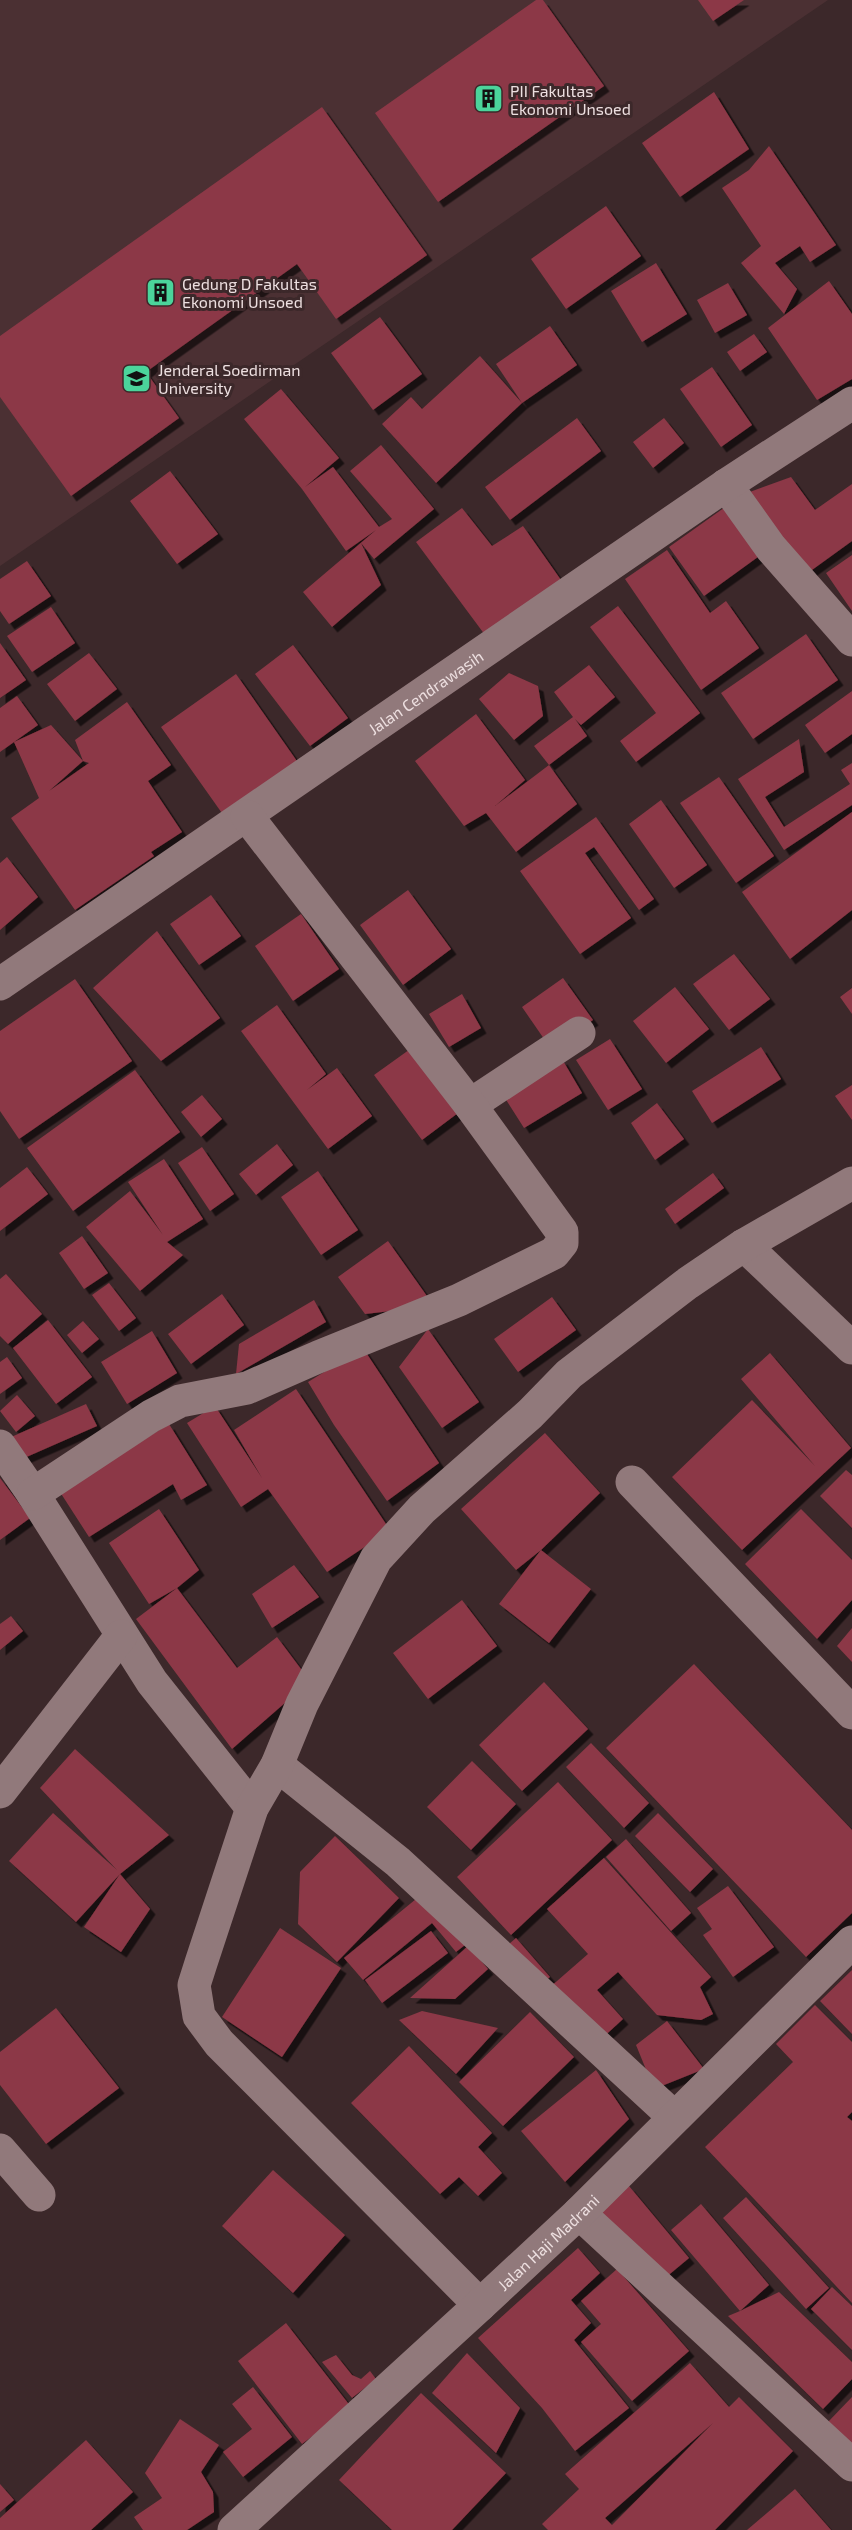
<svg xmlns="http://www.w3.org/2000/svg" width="852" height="2530" font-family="'Exo 2',sans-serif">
<defs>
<filter id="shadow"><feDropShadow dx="5.5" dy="5.5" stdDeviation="0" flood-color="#0009"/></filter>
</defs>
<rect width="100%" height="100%" fill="#3c282a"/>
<path fill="#4b3033" d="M0 0H828L0 566Z"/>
<path fill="#8c3846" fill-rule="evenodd" filter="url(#shadow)" d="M536 0H543L604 86 438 202 375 113Z
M698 0H744L713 21Z
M714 92 749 149 680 197 642 143Z
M322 107 427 255 336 319 297 264 146 372 179 418 71 496 0 397V336Z
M769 146 836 245 810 262 800 246 775 263 797 289 784 314 741 263 761 246 722 188 749 170Z
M606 206 641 256 566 309 531 259Z
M656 263 687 314 642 342 611 291Z
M829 281 852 314V379L817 400 768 328Z
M728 283 747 315 715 333 697 300Z
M380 317 422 374 373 410 331 353Z
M550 326 577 365 522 403 436 483 382 424 411 397 422 409 480 356 522 403 496 364Z
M754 334 767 352 740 371 727 352Z
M712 367 752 425 721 447 680 389Z
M281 389 339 458 305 487 333 467 379 527 392 519 350 471 381 445 434 509 374 559 361 543 381 585 332 627 303 592 376 530 346 551 302 489 244 419Z
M577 418 601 451 510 520 485 487Z
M664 418 684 443 653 468 633 442Z
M170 471 218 534 177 564 130 501Z
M791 477 815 510 852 484V541L805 575 747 493Z
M728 505 762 554 704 596 669 547Z
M462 508 492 546 523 526 561 580 485 635 416 542Z
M667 550 710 613 726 601 759 648 701 690 625 579Z
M852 555V611L826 573Z
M27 561 51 596 9 624 0 611V579Z
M618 606 700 713 636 762 620 741 656 713 590 627Z
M51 607 75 643 32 672 7 636Z
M806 634 838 680 753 739 721 693Z
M0 643 26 680 0 698Z
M293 645 348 718 310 746 255 674Z
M89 653 117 689 75 721 47 684Z
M589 665 615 697 581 725 575 719 587 736 549 765 534 746 573 717 554 692Z
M509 673 538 686 543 716 514 740 479 699Z
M236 674 299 764 224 816 161 727Z
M852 691V734L825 753 805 725Z
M17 696 38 725 14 742 51 725 83 761 75 740 127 702 171 765 148 781 182 832 151 852 154 856 75 910 11 818 39 798 14 742 0 752V708ZM83 761 89 763 49 791Z
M476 714 525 780 495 806 549 765 577 804 516 852 486 813 464 826 415 761Z
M799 739 804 772 765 797 784 827 850 784 841 770 852 763V805L784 850 738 779Z
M719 777 774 856 736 883 680 803Z
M661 800 707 865 674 888 629 824Z
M852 812V910L790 959 742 892Z
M596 817 654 899 639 910 594 847 585 853 631 918 580 954 520 871Z
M7 857 38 897 0 930V863Z
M408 890 451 949 403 985 360 925Z
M211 895 241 936 199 965 170 924Z
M301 914 339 969 293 1001 255 946Z
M157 931 220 1018 161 1061 93 988Z
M734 954 770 999 729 1030 693 984Z
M563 978 593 1020 551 1049 522 1007Z
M75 979 132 1061 19 1139 0 1111V1031Z
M675 987 709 1029 666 1063 633 1021Z
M852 988V1014L840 997Z
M462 994 481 1028 449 1047 429 1014Z
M277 1005 326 1074 307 1090 337 1068 372 1116 328 1149 241 1031Z
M610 1039 642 1089 608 1110 576 1060Z
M420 1042 466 1107 422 1140 374 1075Z
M761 1047 781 1079 712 1123 692 1091Z
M562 1059 582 1093 524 1128 503 1095Z
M135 1070 180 1132 73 1211 27 1148Z
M852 1085V1120L835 1096Z
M202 1095 222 1119 201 1137 181 1112Z
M657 1103 684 1139 655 1160 631 1123Z
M277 1144 293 1165 256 1195 239 1174Z
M202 1147 234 1194 210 1211 178 1163Z
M164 1159 203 1219 167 1242 183 1255 140 1291 86 1227 130 1191 163 1235 128 1182Z
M27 1167 48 1194 0 1231V1188Z
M318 1171 358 1230 321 1255 281 1197Z
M713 1173 724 1188 675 1224 665 1209Z
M82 1236 108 1273 84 1289 59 1253Z
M388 1241 434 1306 365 1314 338 1277Z
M6 1274 42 1314 8 1344 0 1336V1279Z
M109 1283 136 1318 119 1331 92 1295Z
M222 1294 244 1325 191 1364 168 1334Z
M552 1297 576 1330 518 1372 494 1339Z
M314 1300 326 1322 236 1374 239 1344Z
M48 1320 92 1377 56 1404 13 1348Z
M83 1321 99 1339 82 1353 67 1335Z
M428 1329 479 1402 442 1428 399 1367Z
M152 1331 177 1373 127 1404 101 1362Z
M363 1348 439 1463 387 1501 334 1425 308 1382Z
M770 1353 851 1448 742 1550 672 1477 752 1400 815 1466 741 1379Z
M7 1357 22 1378 0 1394V1362Z
M296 1389 390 1530 327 1572 268 1489 241 1507 187 1423 215 1406 262 1478 234 1430Z
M17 1395 35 1416 16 1432 0 1411Z
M86 1404 97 1426 15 1462 9 1438Z
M169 1424 207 1485 181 1500 173 1484 89 1537 60 1492Z
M545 1433 600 1493 541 1550 516 1570 461 1509Z
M846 1470 852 1475V1528L820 1496Z
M0 1478 30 1518 0 1540Z
M159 1509 199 1570 177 1588 237 1668 277 1637 310 1681 232 1749 136 1619 177 1588 149 1604 109 1543Z
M801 1509 852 1560V1600L817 1639 745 1564Z
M541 1550 591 1589 549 1643 499 1604Z
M294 1565 319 1597 272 1628 252 1594Z
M462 1600 497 1646 428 1699 393 1653Z
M11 1616 23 1631 0 1650V1624Z
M852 1628V1662L837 1646Z
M694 1664 852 1830V1913L806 1957 606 1748Z
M544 1682 588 1729 522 1791 479 1745Z
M591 1743 649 1803 624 1828 566 1767Z
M75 1749 169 1835 120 1874 150 1909 121 1952 84 1927 120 1874 76 1922 9 1861 53 1813 117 1870 40 1788Z
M472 1761 516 1804 471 1850 427 1807Z
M558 1782 612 1840 511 1935 457 1877Z
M658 1813 713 1869 690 1892 635 1836Z
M335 1836 399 1898 337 1962 298 1924 300 1872Z
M626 1839 691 1913 671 1931 606 1857Z
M604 1858 711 1977 700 1987 713 2014 701 2020 657 2015 618 1972 597 1990 623 2019 598 2042 549 1988 588 1954 547 1909Z
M728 1886 774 1947 733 1977 703 1935 712 1929 697 1908Z
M427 1890 470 1941 456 1952 432 1923 363 1980 344 1958Z
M280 1928 341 1968 282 2057 222 2017Z
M431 1931 448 1953 382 2003 365 1980Z
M516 1938 550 1977 542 1983 509 1944Z
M468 1946 488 1969 455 1999 410 1998Z
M852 1970V2034L820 2001Z
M815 2005 852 2042V2112L847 2117 852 2121V2303L705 2147 793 2062 776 2044Z
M56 2008 119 2088 46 2144 0 2085V2052Z
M422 2011 498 2028 456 2074 399 2020Z
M530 2012 574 2057 503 2126 459 2082Z
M667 2021 704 2069 654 2089 636 2045Z
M409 2046 492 2133 478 2147 502 2173 478 2196 459 2177 440 2194 351 2103Z
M596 2070 629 2119 565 2182 521 2131Z
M273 2170 345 2235 293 2293 222 2226Z
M629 2186 689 2258 659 2283 599 2210Z
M746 2197 829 2288 806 2309 723 2218Z
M701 2204 769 2285 740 2311 779 2292 852 2362V2379L823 2409 728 2316 740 2311 671 2230Z
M578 2248 600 2273 571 2300 591 2323 574 2340 629 2408 575 2451 542 2408 478 2338Z
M617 2269 689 2351 632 2401 581 2342 601 2324 581 2301Z
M832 2287 852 2306V2350L811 2309Z
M286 2323 351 2407 302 2444 238 2361Z
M467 2353 520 2408 496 2453 432 2393Z
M336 2355 352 2375 361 2379 370 2371 376 2379 352 2398 322 2362Z
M690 2363 729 2407 739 2397 793 2451 715 2530H548L542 2524 579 2489 565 2474ZM713 2423 612 2525 605 2518Z
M253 2387 292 2437 243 2477 223 2452 252 2429 232 2404Z
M421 2393 506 2473 452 2530H392L339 2480Z
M852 2397V2456L799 2404 805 2399 828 2422Z
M180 2419 219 2445 201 2472 213 2492 214 2512 187 2530H143L134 2517 162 2498 145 2473Z
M86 2440 133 2492 91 2530H0V2518Z
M0 2484 14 2500 0 2512Z
M795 2489 831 2530H747Z"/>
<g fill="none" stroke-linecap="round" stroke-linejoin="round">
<g stroke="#91797b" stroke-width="33">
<path d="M726 485 771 548 852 640"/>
<path id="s1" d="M0 984 726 485 852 403"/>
<path d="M470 1105 579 1033"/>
<path d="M744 1245 852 1348"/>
<path d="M0 1446 33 1494 152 1682 252 1808"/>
<path d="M632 1482 852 1713"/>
<path d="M33 1494 151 1416 180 1401 247 1388 318 1357 459 1300 554 1253 562 1243V1232L470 1105 247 816"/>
<path d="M277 1765 398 1862 674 2117"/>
<path d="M0 1792 121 1636"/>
<path d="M0 2150 39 2195"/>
<path d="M579 2213 852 2465"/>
<path d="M480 2305 219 2043 199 2016 194 1985 201 1963 252 1808 277 1765 302 1704 376 1559 422 1509 530 1414 569 1374 688 1283 744 1245 852 1183"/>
<path id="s2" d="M234 2530 480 2305 579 2213 852 1942"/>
</g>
</g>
<defs>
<symbol id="building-square" viewBox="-11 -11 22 22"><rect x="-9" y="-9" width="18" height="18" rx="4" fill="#4bd49b" stroke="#3c282a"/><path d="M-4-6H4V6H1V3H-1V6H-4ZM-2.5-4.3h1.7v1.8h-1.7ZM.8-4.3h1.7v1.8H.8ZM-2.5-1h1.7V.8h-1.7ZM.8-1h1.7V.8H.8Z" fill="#111"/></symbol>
<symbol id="university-square" viewBox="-11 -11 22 22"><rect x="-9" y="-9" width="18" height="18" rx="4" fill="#4bd49b" stroke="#3c282a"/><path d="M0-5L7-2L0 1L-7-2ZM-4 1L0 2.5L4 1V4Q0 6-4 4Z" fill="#111"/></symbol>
</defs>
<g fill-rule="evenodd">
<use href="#building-square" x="472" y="82" width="33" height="33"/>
<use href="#building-square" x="144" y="276" width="33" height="33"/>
<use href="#university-square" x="120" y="362" width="33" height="33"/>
</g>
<g text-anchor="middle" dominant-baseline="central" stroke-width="6" stroke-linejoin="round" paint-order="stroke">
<g font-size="16" fill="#eddfe0" stroke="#3c282a" text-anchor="start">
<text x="510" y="90">PII Fakultas<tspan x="510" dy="18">Ekonomi Unsoed</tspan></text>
<text x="182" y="283">Gedung D Fakultas<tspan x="182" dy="18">Ekonomi Unsoed</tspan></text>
<text x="158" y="369">Jenderal Soedirman<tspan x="158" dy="18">University</tspan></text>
</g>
<g font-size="16" fill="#eddfe0" stroke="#3c282a">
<text stroke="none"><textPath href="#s1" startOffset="516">Jalan Cendrawasih</textPath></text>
<text stroke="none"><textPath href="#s2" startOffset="426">Jalan Haji Madrani</textPath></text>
</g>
</g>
</svg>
